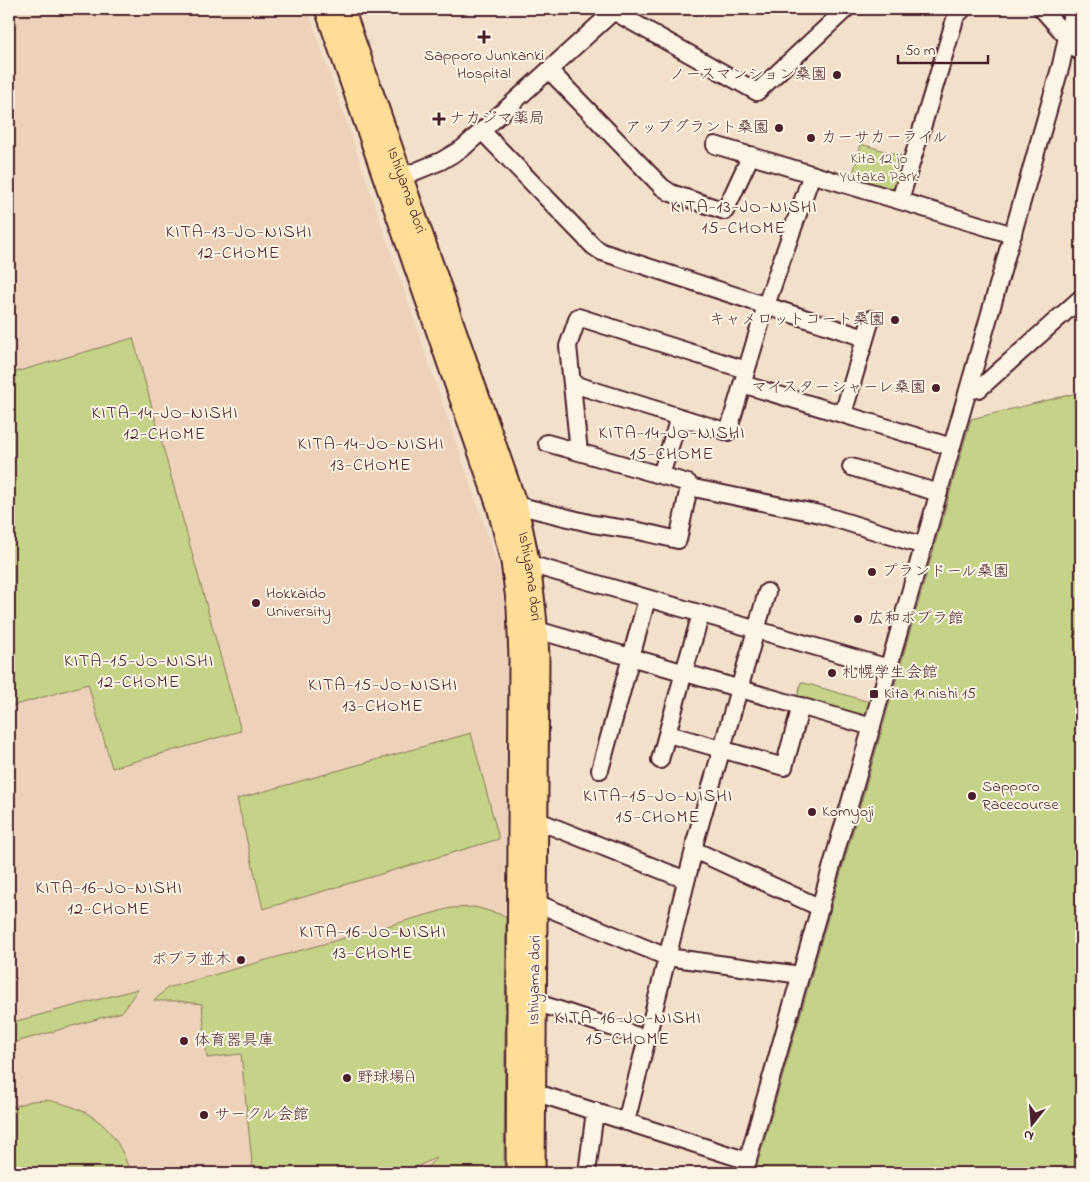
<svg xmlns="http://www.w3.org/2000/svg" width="1090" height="1182" font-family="'Indie Flower','Klee One',sans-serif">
<rect width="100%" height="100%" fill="#f3e0cb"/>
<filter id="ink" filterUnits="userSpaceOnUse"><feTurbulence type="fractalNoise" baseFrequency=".02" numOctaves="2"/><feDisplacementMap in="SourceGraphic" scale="10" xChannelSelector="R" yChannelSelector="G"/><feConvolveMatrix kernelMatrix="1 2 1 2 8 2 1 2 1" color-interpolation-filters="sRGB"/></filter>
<g filter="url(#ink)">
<path fill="#edd2b9" d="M9 9H308L500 571 507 635 503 1173H9Z"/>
<path fill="#c4d387" stroke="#877959" d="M861 144 905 157 895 190 892 192 851 181Z
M133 338 241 731 112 768 88 684 9 707V374Z
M1081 392V1173H755L971 419Z
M801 682 870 702 866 718 797 698Z
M471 733 499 839 263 909 237 799Z
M475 907 506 916 504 1173H422L437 1157 404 1173H253L241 1054 207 1058 202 1004 178 1001H154L167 988 451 908Z
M138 989 122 1012 9 1044V1023Z
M46 1100C92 1108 117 1128 130 1173H9V1108L31 1101Z"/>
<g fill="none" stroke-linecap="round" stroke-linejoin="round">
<defs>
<path id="minor" d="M1042 9 1081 53
M613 11 757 92 846 9
M549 70 662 187 671 193 725 211 751 155
M482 131 593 246 602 252 865 338
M715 145 1013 235
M392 181 441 161 463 148 616 9
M900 200 956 16 963 9
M573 384 728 432 766 305 812 174
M742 384 952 447
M968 391 979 389 1081 298
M843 414 871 319
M547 443 688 483 689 487 820 514 924 546
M579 452 568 346 578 317 746 370
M851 467 939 493
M661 475 679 418
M516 505 593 524 639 531 678 540 689 487
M529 564 889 668
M526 630H537L872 727
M668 734 784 767 801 706
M660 760 684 672 701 614
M600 770 647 599
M536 820 686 880
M694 850 821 908
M525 902 536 903 667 957 801 975
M535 1002 647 1039
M534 1092 748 1161
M626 1122 694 850 695 842 767 592
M587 1173 595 1111
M744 1173 1061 65 1073 9"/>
<g id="major">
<path d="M326 9 498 506 512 562 518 608 520 658 517 1173"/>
<path id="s1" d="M343 9 516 505C529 556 536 606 538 658L534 1173"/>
</g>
</defs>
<use href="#minor" stroke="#4a1f2b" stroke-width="20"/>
<use href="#major" stroke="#4a1f2b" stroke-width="25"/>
<use href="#minor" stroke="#fcf5e5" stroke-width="16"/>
<use href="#major" stroke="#fedd96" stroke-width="21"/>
</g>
</g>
<g fill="#4a1f2b" stroke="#fcf5e5" stroke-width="2">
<path d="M481.5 29.5h5v5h5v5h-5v5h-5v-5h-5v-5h5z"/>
<circle cx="837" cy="75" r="5"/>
<path d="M436.5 111.5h5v5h5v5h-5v5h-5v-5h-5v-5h5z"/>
<circle cx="779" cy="128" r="5"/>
<circle cx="811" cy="138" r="5"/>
<circle cx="895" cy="320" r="5"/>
<circle cx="936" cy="388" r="5"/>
<circle cx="872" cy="572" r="5"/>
<circle cx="256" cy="603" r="5"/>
<circle cx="858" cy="619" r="5"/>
<circle cx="832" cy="673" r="5"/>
<rect x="869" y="689" width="10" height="10" rx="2.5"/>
<circle cx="972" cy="796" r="5"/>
<circle cx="812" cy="812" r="5"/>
<circle cx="241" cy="960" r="5"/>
<circle cx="184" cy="1041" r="5"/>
<circle cx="347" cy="1078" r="5"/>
<circle cx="204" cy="1115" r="5"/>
</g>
<g text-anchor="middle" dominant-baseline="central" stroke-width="4" stroke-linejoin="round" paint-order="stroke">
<g font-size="16" fill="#4a1f2b" stroke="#fcf5e5" text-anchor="start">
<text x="484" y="56" text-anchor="middle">Sapporo Junkanki<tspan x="484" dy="18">Hospital</tspan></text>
<text x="827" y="75" text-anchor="end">ノースマンション桑園</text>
<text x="449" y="119">ナカジマ薬局</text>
<text x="769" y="128" text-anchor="end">アップグラント桑園</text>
<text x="821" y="138">カーサカーライル</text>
<text x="885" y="320" text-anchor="end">キャメロットコート桑園</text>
<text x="926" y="388" text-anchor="end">マイスターシャーレ桑園</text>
<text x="882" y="572">プランドール桑園</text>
<text x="266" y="594">Hokkaido<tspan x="266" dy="18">University</tspan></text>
<text x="868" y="619">広和ポプラ館</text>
<text x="842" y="673">札幌学生会館</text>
<text x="884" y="694">Kita 14 nishi 15</text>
<text x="982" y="787">Sapporo<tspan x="982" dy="18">Racecourse</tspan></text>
<text x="822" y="812">Komyoji</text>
<text x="231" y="960" text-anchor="end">ポプラ並木</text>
<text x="194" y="1041">体育器具庫</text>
<text x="357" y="1078">野球場A</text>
<text x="214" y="1115">サークル会館</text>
</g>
<g font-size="16" fill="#684c42" stroke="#fcf5e5">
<text x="879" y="159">Kita 12 jo<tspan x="879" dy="18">Yutaka Park</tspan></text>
</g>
<g font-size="16" fill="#4a1f2b" stroke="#fcf5e5">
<text stroke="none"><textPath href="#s1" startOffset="192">Ishiyama dori</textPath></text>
<text stroke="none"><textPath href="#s1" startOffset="598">Ishiyama dori</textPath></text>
<text transform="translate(535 980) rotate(-89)">Ishiyama dori</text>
</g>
<g font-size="18" letter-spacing="1" fill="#4a1f2b" stroke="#fcf5e5">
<text x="744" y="208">KITA-13-JO-NISHI<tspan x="744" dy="21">15-CHOME</tspan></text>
<text x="239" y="233">KITA-13-JO-NISHI<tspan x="239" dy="21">12-CHOME</tspan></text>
<text x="165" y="414">KITA-14-JO-NISHI<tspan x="165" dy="21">12-CHOME</tspan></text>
<text x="672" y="434">KITA-14-JO-NISHI<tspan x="672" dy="21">15-CHOME</tspan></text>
<text x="371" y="445">KITA-14-JO-NISHI<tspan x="371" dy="21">13-CHOME</tspan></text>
<text x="139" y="662">KITA-15-JO-NISHI<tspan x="139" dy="21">12-CHOME</tspan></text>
<text x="383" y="686">KITA-15-JO-NISHI<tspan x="383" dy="21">13-CHOME</tspan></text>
<text x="658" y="797">KITA-15-JO-NISHI<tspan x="658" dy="21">15-CHOME</tspan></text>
<text x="109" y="889">KITA-16-JO-NISHI<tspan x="109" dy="21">12-CHOME</tspan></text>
<text x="373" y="933">KITA-16-JO-NISHI<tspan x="373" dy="21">13-CHOME</tspan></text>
<text x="628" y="1019">KITA-16-JO-NISHI<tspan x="628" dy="21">15-CHOME</tspan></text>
</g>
</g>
<rect width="1090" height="1182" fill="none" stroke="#fcf5e5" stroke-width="30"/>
<rect x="15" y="15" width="1060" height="1152" fill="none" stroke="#4a1f2b" stroke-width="2" filter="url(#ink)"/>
<g transform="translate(1032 1124) rotate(197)" stroke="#fcf5e5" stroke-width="4" paint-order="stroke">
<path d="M0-4L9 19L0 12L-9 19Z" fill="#4a1f2b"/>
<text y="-8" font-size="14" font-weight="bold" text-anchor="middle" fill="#4a1f2b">N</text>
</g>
<path d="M898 55v8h90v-8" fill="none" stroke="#4a1f2b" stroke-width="2.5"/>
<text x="905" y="55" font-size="15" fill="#4a1f2b" stroke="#fcf5e5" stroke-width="4" paint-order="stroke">50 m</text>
</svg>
